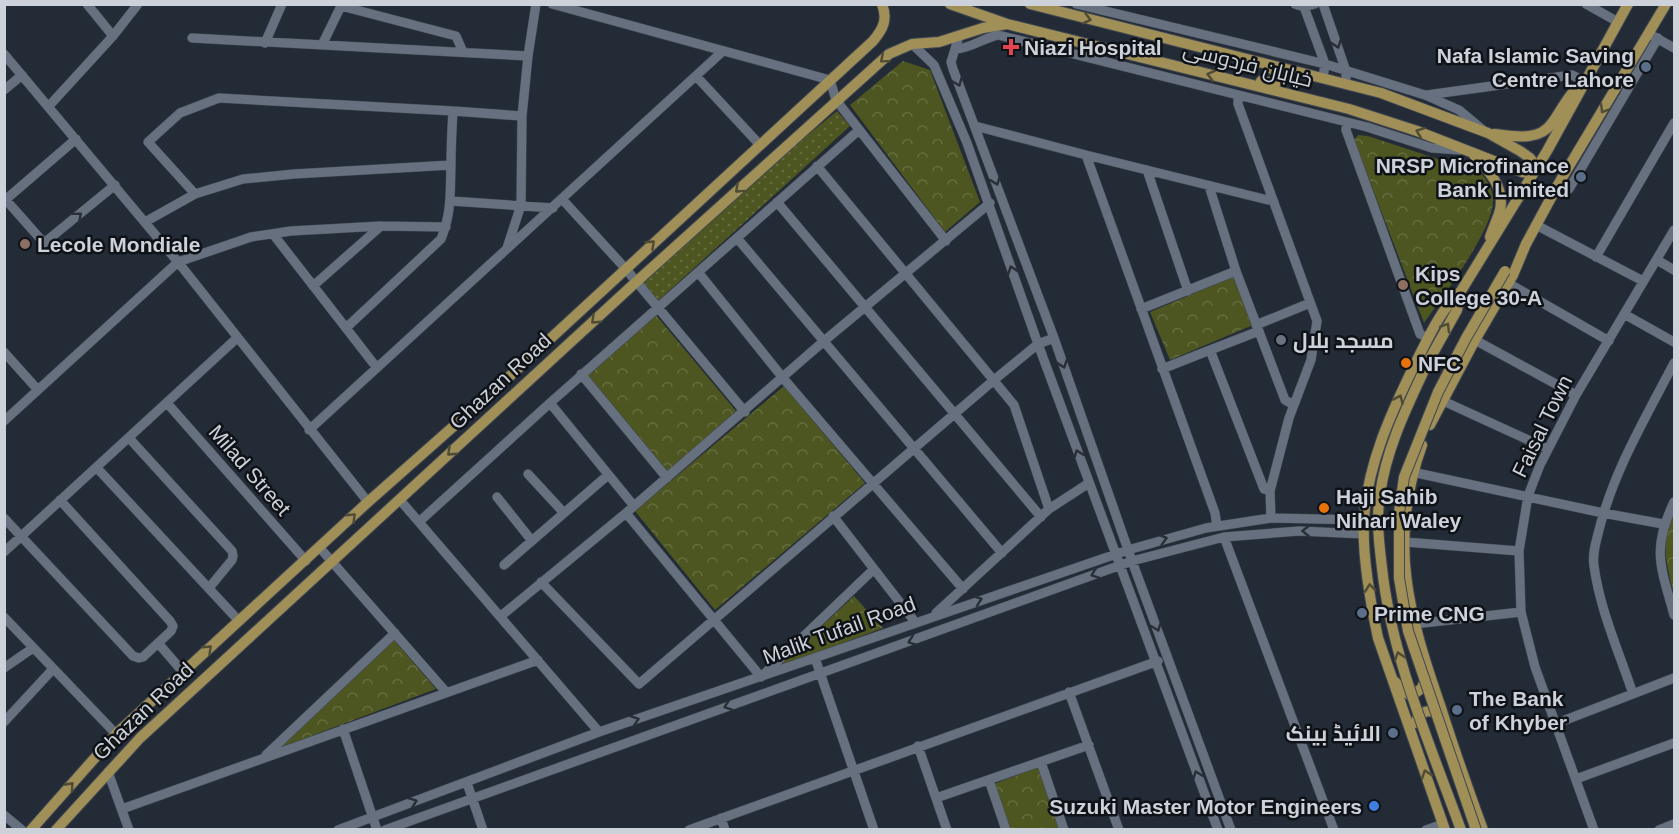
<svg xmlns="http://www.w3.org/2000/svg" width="1679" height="834" font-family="Helvetica,Cairo,sans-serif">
<defs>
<pattern id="grass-dots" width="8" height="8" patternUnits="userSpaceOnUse" patternTransform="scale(1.5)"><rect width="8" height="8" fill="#4d5620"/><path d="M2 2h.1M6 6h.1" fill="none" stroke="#656d40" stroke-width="1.8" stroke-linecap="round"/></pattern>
<pattern id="park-crowns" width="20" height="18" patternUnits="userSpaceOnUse" patternTransform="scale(1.5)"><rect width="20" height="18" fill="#4d5620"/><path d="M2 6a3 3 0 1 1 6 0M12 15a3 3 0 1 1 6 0" fill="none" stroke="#656d40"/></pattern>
</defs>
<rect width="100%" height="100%" fill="#232b37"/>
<path fill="url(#grass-dots)" d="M837 111 850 126 658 301 641 284 716 210Z"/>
<path fill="url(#park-crowns)" d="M903 61 930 70 980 202 945 232 850 105Z
M1358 135 1368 136 1480 173C1488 180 1494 192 1493 202 1492 232 1442 297 1424 323L1354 140Z
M1233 277 1253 325 1170 360 1150 312Z
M655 314 736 411 668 472 587 374Z
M784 386 865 483 715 610 635 511Z
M1674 513V595C1667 566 1659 541 1674 513Z
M854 596 883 628 776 668Z
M394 640 436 689 279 748Z
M1038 767 1060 829H1010L994 784Z"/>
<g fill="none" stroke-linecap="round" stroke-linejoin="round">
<defs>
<path id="minor" d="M87 4 113 36
M552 4 830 80 836 100 946 241
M1076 4 1325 64 1425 95 1459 110 1483 130
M1295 4 1304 7 1315 4
M1303 4 1325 64 1323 78
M1323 4 1346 71V84
M1586 4 1618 22
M959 36 951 62 953 69 1054 338 1132 561 1231 830
M1653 36 1674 48
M192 38 528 56
M265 43 282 4
M912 44 934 65 967 143 1038 344 1218 830
M322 45 341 6 456 36 463 52
M955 49C970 49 983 38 998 35L1367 127 1432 148 1460 150
M4 54 178 262 368 502
M696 76 760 145
M4 90 22 75
M1427 95 1572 75 1584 81
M1238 96V104L1317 321 1311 360 1289 418 1270 491 1271 518
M49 106 113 36 138 4
M1347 123 1346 130 1420 334 1428 338
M975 126 1086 155 1215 513 1217 526
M1086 155 1268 200 1272 198
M817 166 1014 405 1049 509
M1147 170 1188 291
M1559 183 1569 189 1658 38
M1209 186 1236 271 1285 400 1294 405
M195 194 148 142 180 113 219 98 453 111 522 116
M562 199 625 268 745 412
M6 200 44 243 115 185
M4 201 76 139
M451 201 553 208
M777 202 1041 517
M145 222 195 194 243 179 294 174 451 165
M1536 225 1643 281
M273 234 377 368
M737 238 1002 553
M507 248 521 205 522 116 528 56 536 4
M1596 257 1674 123
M1657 260 1674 270
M698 272 783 378 963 589
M1508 283 1609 341
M313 286 381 226
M1141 309 1236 271
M1624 314 1674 342
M1256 325 1310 303
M347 327 441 239C452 212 450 192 451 164 451 146 452 128 453 111
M1259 331 1210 350 1264 489 1270 491
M1475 340 1576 395
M4 352 38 390
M1162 369 1210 350
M581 374 667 478
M1441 400 1548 449
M167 403 306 561
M550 403 634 506
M4 421 178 262 251 237 291 231 381 226 446 227
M309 430 723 51
M129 438 232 551 233 556 232 560 209 588
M97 468 239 621
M1412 472 1603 513 1663 524
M528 474 564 513
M497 497 532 541
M400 500 599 732
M1674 502C1651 550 1661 567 1674 615
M626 513 761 677 874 569
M833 516 915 622
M4 518 133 656 139 658 143 657 171 631 173 626 170 621 60 500
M420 521 550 403 859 130
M1224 537 1334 830
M1405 542 1519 551
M320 548 446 692
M4 552 237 338
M504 565 608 475
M541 582 639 684 994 380 1038 344 1054 338
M936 613 1049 509 1089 483
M501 616 626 513 824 341 990 203
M4 617 116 734
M1414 624 1521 612
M158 643 183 672
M815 658 874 830
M4 668 33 648
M1069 692 1119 830
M1633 694C1619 652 1600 610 1594 566 1592 554 1596 542 1599 530 1614 470 1646 417 1674 363
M4 722 53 669
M1555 724 1674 678
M343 729 377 830
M918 746 947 830
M266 755 395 633
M1041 762 1064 830
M108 772 129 830
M1576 779 1674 743
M989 780 1006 830
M467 783 483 830
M936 798 1089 745
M122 809 538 660
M4 815 22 830
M721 818 725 830
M338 830 599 732 1128 550 1206 528 1271 518 1364 520
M385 830 1132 561 1224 537 1299 531 1364 534
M689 830 1158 661
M1426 830 1443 824
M1594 830 1535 667 1521 612 1519 551 1528 496 1540 465 1576 395 1674 230
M1659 830 1674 824"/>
<path id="major" d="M950 4 1007 24 1349 109 1417 131 1522 172 1533 174
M1030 4 1381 93 1488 133 1520 151 1530 158 1537 168
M1261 81 1274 83 1279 81V74L1269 67
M1494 134C1513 136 1539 142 1552 123 1560 112 1565 101 1574 91
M1474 155C1488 170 1505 187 1500 210 1498 218 1493 228 1490 237
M1428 362 1457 310 1461 291
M1430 425 1475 340 1513 275 1526 244 1559 183 1666 4
M1422 445C1387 542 1409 615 1441 708 1454 749 1468 789 1483 830
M1394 681 1408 694H1414L1422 688 1426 677
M1415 723C1421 708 1430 710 1443 715
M31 830 116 734 368 502 498 387 873 41C883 29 888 20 882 4
M56 830 140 738 635 283 889 54 912 44 939 42 983 28 1007 24
M1445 830 1378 638C1371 605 1362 554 1364 520 1367 465 1391 413 1415 364 1428 339 1439 311 1461 291L1547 151 1628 4"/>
</defs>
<use href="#minor" stroke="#424853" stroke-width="10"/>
<use href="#major" stroke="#424853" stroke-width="12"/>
<use href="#minor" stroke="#66707e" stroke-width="9"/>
<use href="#major" stroke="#a08f57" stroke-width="10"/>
<defs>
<path id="major-bridge" d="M1428 362C1408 405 1386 448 1380 495 1376 519 1379 543 1382 568 1392 659 1430 744 1461 830
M1476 830 1408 631 1399 578V513L1404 477 1438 392 1466 338 1505 271"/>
</defs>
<use href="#major-bridge" stroke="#424853" stroke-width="12" stroke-linecap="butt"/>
<use href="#major-bridge" stroke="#a08f57" stroke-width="10"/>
</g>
<defs><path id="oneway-chevron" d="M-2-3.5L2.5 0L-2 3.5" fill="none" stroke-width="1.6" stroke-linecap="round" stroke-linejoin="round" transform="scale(1.5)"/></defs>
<g stroke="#504b34">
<use href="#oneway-chevron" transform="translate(1087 19) rotate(14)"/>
<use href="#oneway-chevron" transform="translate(884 59) rotate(140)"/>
<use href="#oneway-chevron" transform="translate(1211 75) rotate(-166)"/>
<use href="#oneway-chevron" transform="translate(1604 109) rotate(121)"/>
<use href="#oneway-chevron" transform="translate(1420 132) rotate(-160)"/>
<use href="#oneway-chevron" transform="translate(739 189) rotate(138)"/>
<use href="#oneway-chevron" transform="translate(651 244) rotate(-43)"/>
<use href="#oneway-chevron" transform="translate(595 320) rotate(137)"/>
<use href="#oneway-chevron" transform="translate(1446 327) rotate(-59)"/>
<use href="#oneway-chevron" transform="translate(1399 399) rotate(-66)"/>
<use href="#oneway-chevron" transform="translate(451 452) rotate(137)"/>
<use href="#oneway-chevron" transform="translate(352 517) rotate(-44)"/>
<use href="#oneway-chevron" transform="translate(1370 588) rotate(-96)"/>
<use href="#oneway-chevron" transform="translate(208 649) rotate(-43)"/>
<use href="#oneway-chevron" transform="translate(1399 656) rotate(-108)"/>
<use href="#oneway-chevron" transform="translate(1426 774) rotate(-109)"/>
<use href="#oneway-chevron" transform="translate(70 786) rotate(-48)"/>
</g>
<g stroke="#292f37">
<use href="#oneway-chevron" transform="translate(1337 44) rotate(71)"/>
<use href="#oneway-chevron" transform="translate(958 82) rotate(68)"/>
<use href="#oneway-chevron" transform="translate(996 181) rotate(70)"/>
<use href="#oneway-chevron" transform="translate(78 216) rotate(-40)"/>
<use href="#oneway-chevron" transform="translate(1012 270) rotate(-109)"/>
<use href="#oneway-chevron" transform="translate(1063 364) rotate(71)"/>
<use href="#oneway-chevron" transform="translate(1078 454) rotate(-110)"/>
<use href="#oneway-chevron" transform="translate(1306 531) rotate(-179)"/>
<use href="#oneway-chevron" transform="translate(1163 539) rotate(-16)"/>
<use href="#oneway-chevron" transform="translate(1095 574) rotate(160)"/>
<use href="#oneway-chevron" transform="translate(978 600) rotate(-19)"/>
<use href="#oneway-chevron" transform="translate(1157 627) rotate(69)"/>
<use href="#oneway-chevron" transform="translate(912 641) rotate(160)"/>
<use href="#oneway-chevron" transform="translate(728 706) rotate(161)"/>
<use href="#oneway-chevron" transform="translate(635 720) rotate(-19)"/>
<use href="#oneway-chevron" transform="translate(1197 775) rotate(-111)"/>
<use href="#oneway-chevron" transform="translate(413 802) rotate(-20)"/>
</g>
<path fill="#e0444e" stroke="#0f1318" stroke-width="2" d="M1008 38h6v6h6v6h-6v6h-6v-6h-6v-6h6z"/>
<g fill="#5c6f8a" stroke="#0f1318" stroke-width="2">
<circle cx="1646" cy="67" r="6"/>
<circle cx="1581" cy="177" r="6"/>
<circle cx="1362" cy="613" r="6"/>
<circle cx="1457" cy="710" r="6"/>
<circle cx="1393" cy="733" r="6"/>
</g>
<g fill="#8d6e63" stroke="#0f1318" stroke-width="2">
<circle cx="25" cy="244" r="6"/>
<circle cx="1403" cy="285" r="6"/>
</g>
<circle fill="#6b7280" stroke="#0f1318" stroke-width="2" cx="1281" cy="340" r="6"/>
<g fill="#e8710a" stroke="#0f1318" stroke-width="2">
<circle cx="1406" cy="363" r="6"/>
<circle cx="1324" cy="508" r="6"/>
</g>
<circle fill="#3f7fe0" stroke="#0f1318" stroke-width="2" cx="1374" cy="806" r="6"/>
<g text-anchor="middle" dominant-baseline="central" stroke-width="5" stroke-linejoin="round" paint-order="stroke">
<g font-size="21" font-weight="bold" fill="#cdd2da" stroke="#0f1318" text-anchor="start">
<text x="1024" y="47">Niazi Hospital</text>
<text x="1634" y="55" text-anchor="end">Nafa Islamic Saving<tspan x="1634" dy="24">Centre Lahore</tspan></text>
<text x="1569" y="165" text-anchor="end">NRSP Microfinance<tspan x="1569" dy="24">Bank Limited</tspan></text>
<text x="37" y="244">Lecole Mondiale</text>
<text x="1415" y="273">Kips<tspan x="1415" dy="24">College 30-A</tspan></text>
<text x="1293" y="340">مسجد بلال</text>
<text x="1418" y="363">NFC</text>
<text x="1336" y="496">Haji Sahib<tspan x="1336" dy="24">Nihari Waley</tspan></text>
<text x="1374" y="613">Prime CNG</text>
<text x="1469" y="698">The Bank<tspan x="1469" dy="24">of Khyber</tspan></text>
<text x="1381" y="733" text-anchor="end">الائیڈ بینک</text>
<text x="1362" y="806" text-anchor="end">Suzuki Master Motor Engineers</text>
</g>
<g font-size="21" fill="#cdd2da" stroke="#0f1318">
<text transform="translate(1248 64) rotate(14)">خیابان فردوسی</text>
<text transform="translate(500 381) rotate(-43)">Ghazan Road</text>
<text transform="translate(1542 426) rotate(-64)">Faisal Town</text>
<text transform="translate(250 470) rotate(49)">Milad Street</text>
<text transform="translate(839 630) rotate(-20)">Malik Tufail Road</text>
<text transform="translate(143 711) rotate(-44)">Ghazan Road</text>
</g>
</g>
<rect width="1679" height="834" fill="none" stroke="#cdd2da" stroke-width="12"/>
</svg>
